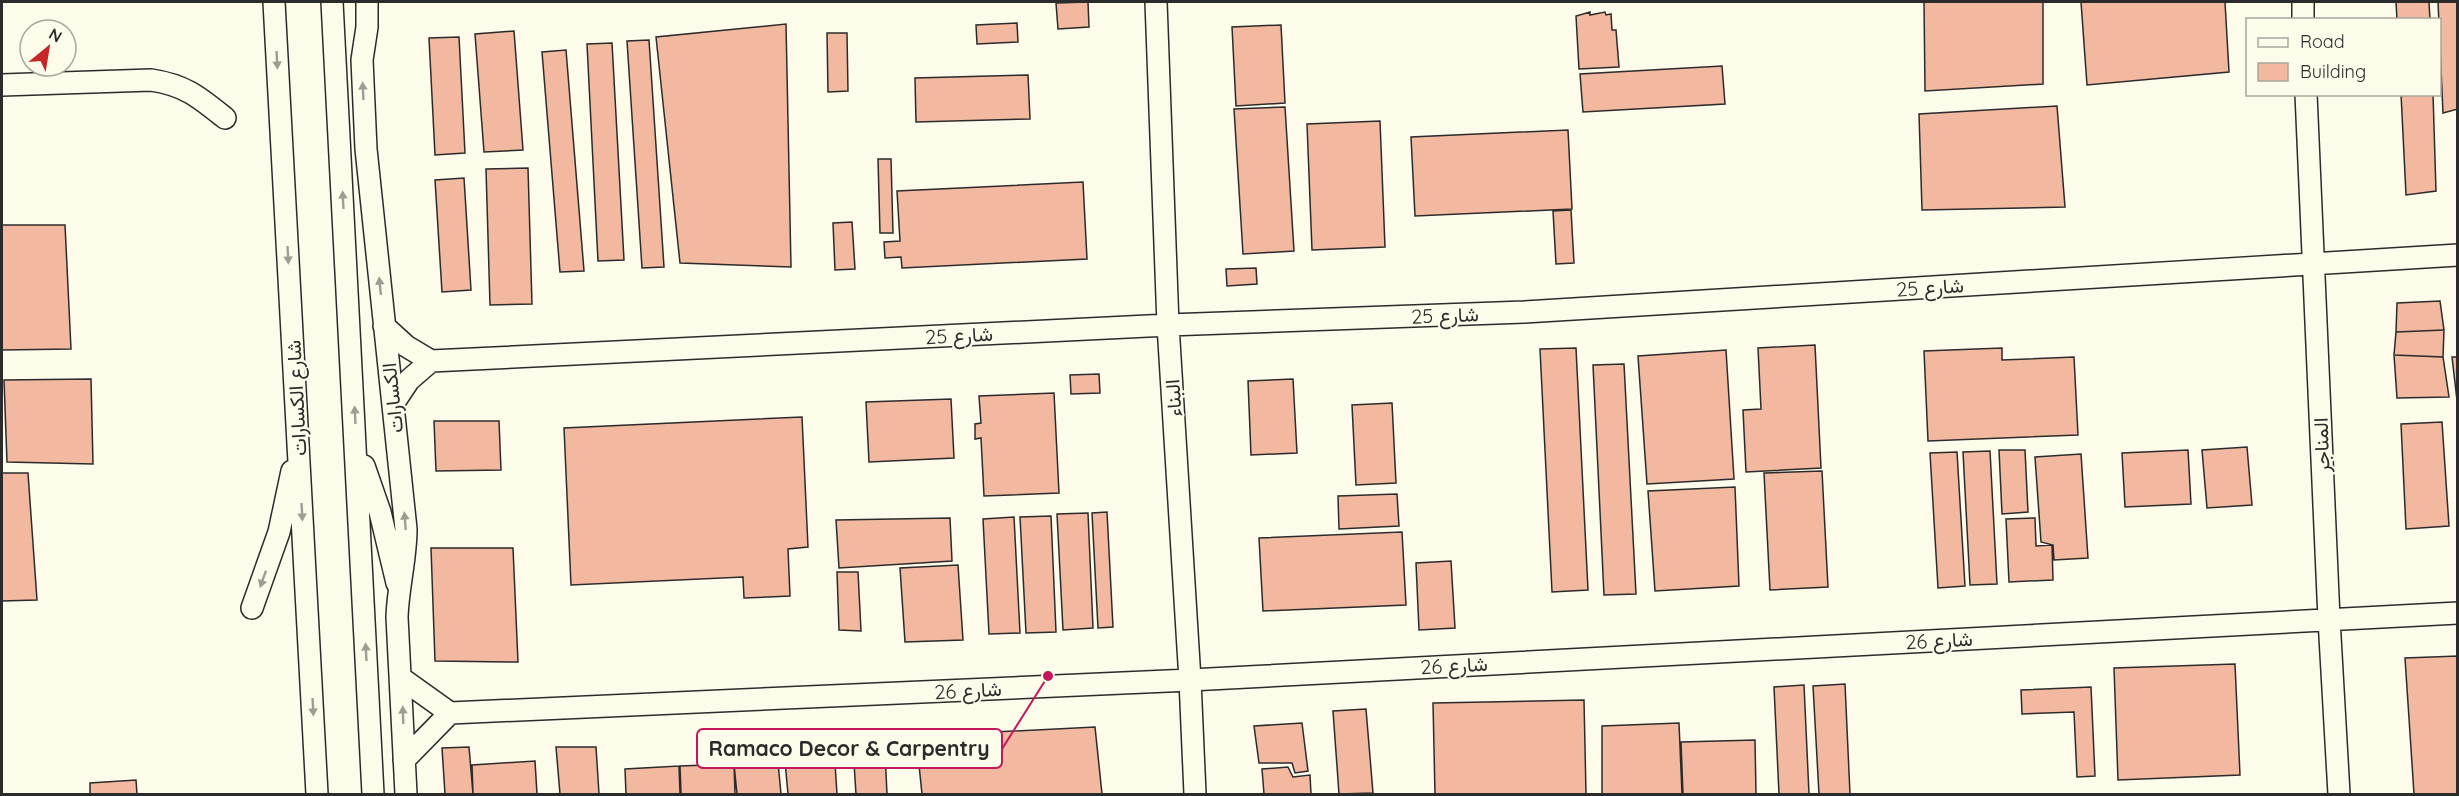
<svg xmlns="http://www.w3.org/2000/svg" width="2459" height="796" font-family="Quicksand,Vazirmatn,sans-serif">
<rect width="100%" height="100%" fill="#fdfbea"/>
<path fill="#f2b8a0" stroke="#2b2b2b" stroke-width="1.5" d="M1088 2 1089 27 1058 29 1056 3Z
M1924 2H2043V84L1925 91Z
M2081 2H2225L2229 72 2087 85Z
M2396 2H2429L2430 20H2397Z
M2438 2H2458V109L2443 113Z
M1590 12V15L1605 12 1606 15 1611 14 1612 30H1616L1619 67 1579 69 1576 16Z
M1017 23 1018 42 977 44 976 25Z
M786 24 791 267 680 263 656 37Z
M1281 25 1285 103 1236 106 1232 27Z
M514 31 523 150 484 152 475 34Z
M827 33H847L848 91 828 92Z
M459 37 465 153 435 155 429 38Z
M649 40 664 267 642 268 627 41Z
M612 43 624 260 598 261 587 44Z
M566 50 584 271 560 272 542 52Z
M1722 66 1725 104 1583 112 1580 74Z
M1028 75 1030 119 916 122 915 78Z
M2401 94H2433L2436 191 2406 195Z
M2057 106 2065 207 1922 210 1919 114Z
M1285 107 1294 251 1243 254 1234 109Z
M1380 121 1385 247 1312 250 1307 124Z
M1568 130 1572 209 1415 216 1411 137Z
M878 159H891L893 233H880Z
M528 168 532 304 490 305 486 169Z
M464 178 471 290 442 292 435 180Z
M1083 182 1087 259 902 268 901 257 885 258 884 242 900 241 897 191Z
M1571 210 1574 263 1556 264 1553 211Z
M852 222 855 269 835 270 833 223Z
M2 225H65L71 349 2 350Z
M1256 268 1257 284 1227 286 1226 269Z
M2440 301 2444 330 2396 332 2397 303Z
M2444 330 2443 357 2394 355 2396 332Z
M1815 345 1821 468 1746 472 1743 410 1761 409 1758 348Z
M1576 348 1588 590 1552 592 1540 349Z
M2002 348V360L2074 357 2078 435 1928 441 1924 351Z
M1726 350 1734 479 1647 484 1638 356Z
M2394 355 2443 357 2449 397 2397 398Z
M2452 357H2458V409Z
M1624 364 1636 594 1604 595 1593 365Z
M1099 374 1100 393 1071 394 1070 375Z
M91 379 93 464 7 462 4 380Z
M1293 379 1297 453 1251 455 1248 381Z
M1054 393 1059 493 984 496 981 438 975 439V424L981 423 979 396Z
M951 399 954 458 869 462 866 402Z
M1392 403 1396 483 1356 485 1352 405Z
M802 417 808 547 788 549 790 596 744 598 743 577 571 585 564 428Z
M434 421H499L501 470 436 471Z
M2442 422 2449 526 2406 529 2401 424Z
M2247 447 2252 505 2207 508 2202 450Z
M1999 450H2025L2028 512 2002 514Z
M2188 450 2191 504 2125 507 2122 453Z
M1990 451 1997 584 1970 585 1963 452Z
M1957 452 1965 586 1938 588 1930 453Z
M2081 454 2088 558 2054 560 2053 545 2041 542 2035 457Z
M1822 471 1828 587 1770 590 1764 473Z
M2 473H28L37 600 2 601Z
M1735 487 1739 586 1655 591 1648 491Z
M1397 494 1399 526 1339 529 1338 496Z
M1107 512 1113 627 1098 628 1092 513Z
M1088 513 1093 628 1063 630 1057 514Z
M1051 516 1056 632 1026 633 1020 517Z
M1014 517 1020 633 989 634 983 519Z
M950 518 952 561 839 568 836 520Z
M2035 518 2036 546 2052 545 2053 580 2009 582 2006 519Z
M1402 532 1406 605 1263 611 1259 538Z
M431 548H513L518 662 435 661Z
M1451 561 1455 628 1419 630 1416 563Z
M958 565 963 640 905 642 900 568Z
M837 572H858L861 631 839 630Z
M2458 656V794H2414L2405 658Z
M2235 664 2240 775 2118 780 2114 668Z
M1845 684 1850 794H1819L1813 686Z
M1804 685 1809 794H1779L1774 687Z
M2091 687 2095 776 2077 777 2074 712 2022 714 2021 690Z
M1584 700 1586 794H1435L1433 703Z
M1366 709 1373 793 1339 794 1333 711Z
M1302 723 1308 771 1295 773 1292 763H1259L1254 726Z
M1679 723 1682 794H1602V726Z
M1095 727 1102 794H922L916 736Z
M884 731 887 794H856L852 732Z
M1755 740 1756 794H1683L1681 742Z
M469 747 473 794H445L442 748Z
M556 747H596L599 794H560Z
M834 748 837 794H788L784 751Z
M777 752 781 794H737L733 754Z
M535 761 537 794H473L472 765Z
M734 764 735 794H681L680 766Z
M679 766 680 794H626L625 769Z
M1288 767 1293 777 1310 775 1311 794H1264L1262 769Z
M136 780 137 794H90V783Z"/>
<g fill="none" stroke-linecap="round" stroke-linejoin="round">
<defs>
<path id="minor" d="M274 2 317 794
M332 2 373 794
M367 2V27L362 60 366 149 406 529C406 559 398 587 397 617L406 794
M1156 2 1168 325 1190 680 1195 794
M2303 2V20
M2 85 151 80C185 85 199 97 225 118
M2306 94 2329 619 2339 794
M384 326 406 346 431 361 1168 325 1524 312 2458 255
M393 404 409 380 431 361
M364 466 380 512 397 583
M252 608 279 532 292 471
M401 678 450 713 1190 680 2458 613
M404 760 450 713"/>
</defs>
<use href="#minor" stroke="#2b2b2b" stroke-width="24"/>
<use href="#minor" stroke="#fdfbea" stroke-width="21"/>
</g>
<defs><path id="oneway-solid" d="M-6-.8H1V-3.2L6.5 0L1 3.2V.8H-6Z" transform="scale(1.5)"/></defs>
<g fill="#9e9d94">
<use href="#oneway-solid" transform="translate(277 60) rotate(87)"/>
<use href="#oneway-solid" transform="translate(363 91) rotate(-93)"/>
<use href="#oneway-solid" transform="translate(343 200) rotate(-93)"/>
<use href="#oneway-solid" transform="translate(288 255) rotate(87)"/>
<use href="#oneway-solid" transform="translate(380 286) rotate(-96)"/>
<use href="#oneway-solid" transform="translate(355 415) rotate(-93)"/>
<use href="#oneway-solid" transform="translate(302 512) rotate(87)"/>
<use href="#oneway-solid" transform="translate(405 521) rotate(-95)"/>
<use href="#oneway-solid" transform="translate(263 579) rotate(110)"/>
<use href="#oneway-solid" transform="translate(366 652) rotate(-93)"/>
<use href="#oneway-solid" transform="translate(313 707) rotate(87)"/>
<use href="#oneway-solid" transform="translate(403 715) rotate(-92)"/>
</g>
<g text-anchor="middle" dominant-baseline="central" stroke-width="4.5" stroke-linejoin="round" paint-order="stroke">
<g font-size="20" fill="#2b2b2b" stroke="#fdfbea">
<text transform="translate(1930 287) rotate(-4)">شارع 25</text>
<text transform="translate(1445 315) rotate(-2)">شارع 25</text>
<text transform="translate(959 335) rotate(-3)">شارع 25</text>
<text transform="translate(296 398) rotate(-93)">شارع الكسارات</text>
<text transform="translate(392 398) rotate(-96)">الكسارات</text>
<text transform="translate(1173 398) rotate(-94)">البناء</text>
<text transform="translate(2321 445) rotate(-92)">المناجر</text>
<text transform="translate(1939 640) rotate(-3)">شارع 26</text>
<text transform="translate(1454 665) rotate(-3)">شارع 26</text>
<text transform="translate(968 690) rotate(-3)">شارع 26</text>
</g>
</g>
<path fill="none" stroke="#c2185b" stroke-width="2" d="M1048 676L1002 749"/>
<circle fill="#c2185b" stroke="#fdfbea" stroke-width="2" cx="1048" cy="676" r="6"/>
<rect fill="#fdfbea" stroke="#c2185b" stroke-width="2" x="697" y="729" width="305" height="39" rx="6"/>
<g font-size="21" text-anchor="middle" font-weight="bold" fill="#2b2b2b">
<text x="849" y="756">Ramaco Decor &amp; Carpentry</text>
</g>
<rect width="2459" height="796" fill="none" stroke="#2b2b2b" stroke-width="6"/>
<rect x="2246" y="18" width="195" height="78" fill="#fdfbea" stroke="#a9a89e" stroke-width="1.5"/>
<rect x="2258" y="38" width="30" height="9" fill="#fdfbea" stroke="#a9a89e" stroke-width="1.5"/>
<text x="2300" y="48" font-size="18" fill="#2b2b2b">Road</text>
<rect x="2258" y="63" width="30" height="18" fill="#f2b8a0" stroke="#a9a89e" stroke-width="1.5"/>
<text x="2300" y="78" font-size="18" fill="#2b2b2b">Building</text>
<g transform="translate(48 48) rotate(30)"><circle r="28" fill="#fdfbea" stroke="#a9a89e" stroke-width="1.5"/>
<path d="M0-4.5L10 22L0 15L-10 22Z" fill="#c62828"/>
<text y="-9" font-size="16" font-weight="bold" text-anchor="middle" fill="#2b2b2b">N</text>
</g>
</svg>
